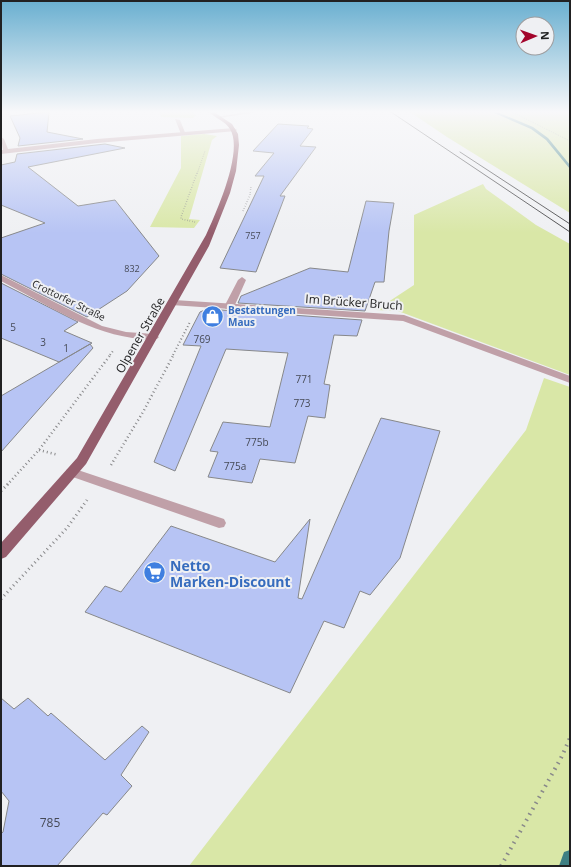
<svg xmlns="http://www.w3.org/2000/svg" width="571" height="867" font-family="'Open Sans',sans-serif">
<rect width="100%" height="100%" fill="#eff0f3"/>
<path fill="#d9e7a7" d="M159 112H192L196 115 193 118 161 117Z
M410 112H570V213L447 137Z
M204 134 217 136 212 140 189 219 200 220 194 228 150 227 181 168V136Z
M483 184 486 189 536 225 570 244V375L398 311 376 310 414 285V215Z
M544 378 570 387V866H189L526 430Z"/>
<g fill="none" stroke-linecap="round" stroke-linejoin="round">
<path fill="#3e7f83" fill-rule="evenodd" d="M492 112H497L533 127 548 138 570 165V169L546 140 531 129Z
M570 850V866H559L564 852Z"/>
</g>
<path fill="#b7c4f4" stroke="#87888a" d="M49 112 47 132 83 139 18 146 20 138 10 116Z
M278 124 309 126 307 128 313 129 300 146 316 147 280 196H285L256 272 220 268 264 176H255L274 153 253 151Z
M105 144 125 148 28 167 78 206 115 200 159 256 127 291 87 317 1 274V238L45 223 1 205V165L15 162 17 154Z
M366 201 394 203 389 231 384 282H375L365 311 238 303 241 296 310 268 348 272Z
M1 283 78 322 64 331 92 343 59 362 1 338Z
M207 309 362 320 357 336 334 335 324 384 330 385 325 418 308 416 295 463 260 459 252 483 208 477 218 452 210 451 223 422 270 427 288 353 226 349 175 471 154 462 201 346 183 345 200 312Z
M90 344 93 348 1 452V396Z
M381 418 440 431 400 558 370 595 360 591 344 628 324 621 290 693 85 612 105 586 121 592 171 526 275 562 310 519 298 598 302 599Z
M1 698 14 709 28 698 48 716 51 713 105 760 142 726 149 732 121 775 132 786 107 815 103 813 57 866H1V834L3 832 9 801 1 791Z"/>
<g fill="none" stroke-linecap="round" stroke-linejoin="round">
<path stroke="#88888a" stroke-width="1" stroke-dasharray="0.5 1.5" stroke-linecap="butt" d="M512 112 570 141
M197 174 205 151"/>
<path stroke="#88888a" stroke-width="1.5" stroke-dasharray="0.5 2" stroke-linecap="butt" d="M243 211 250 195 251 186
M195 222 181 219V217L197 173"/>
<path stroke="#88888a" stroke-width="2" stroke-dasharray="1 2.5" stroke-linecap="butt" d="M110 355 113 351
M173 355 190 322"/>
<path stroke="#88888a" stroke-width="2.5" stroke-dasharray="1 3" stroke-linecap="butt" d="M39 450 58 455
M111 465 143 412 174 354
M7 485 39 450 111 354"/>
<path stroke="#88888a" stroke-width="3" stroke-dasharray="1 3.5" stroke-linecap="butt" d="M1 491 8 484
M1 599 67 528 87 500"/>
<path stroke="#88888a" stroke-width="4" stroke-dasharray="1.5 5" stroke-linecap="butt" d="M501 866 561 758 570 738"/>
<path fill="#c0a0a8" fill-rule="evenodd" d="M246 112H258L219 118 217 117Z
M175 119 180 120 186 135 181 134Z
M242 277 246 280 234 307 232 309H226L224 307 238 280Z
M72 468 224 519 226 523 224 527 219 528 67 475 66 472 67 469Z"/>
<path fill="#c0a0a8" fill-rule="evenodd" d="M234 128 237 130 236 131 97 143 1 154V150H3L1 137 4 139 8 149 97 139Z
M1 275 102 326 126 332 154 334 159 337C155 342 148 339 142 339 91 335 46 304 1 281Z
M174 300 404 315 570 376V383L403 321 171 305 169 303 171 301Z"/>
<path fill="#945d6c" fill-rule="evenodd" d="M209 112H214L232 124 238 134 239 145 236 171 230 193 209 246 86 464 6 557 1 559V543L77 458 206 235C216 213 244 151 230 129 225 121 215 118 209 112Z"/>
<path stroke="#474749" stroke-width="1" d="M391 112 570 232
M460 152 570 224"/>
</g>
<linearGradient id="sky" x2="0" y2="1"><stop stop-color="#69afd0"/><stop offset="0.48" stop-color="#f8f8fa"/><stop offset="1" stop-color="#f8f8fa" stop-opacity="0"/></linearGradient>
<rect width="571" height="233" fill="url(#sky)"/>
<defs>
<symbol id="shop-disc" viewBox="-11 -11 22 22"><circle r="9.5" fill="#3f7fe0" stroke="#eff0f3"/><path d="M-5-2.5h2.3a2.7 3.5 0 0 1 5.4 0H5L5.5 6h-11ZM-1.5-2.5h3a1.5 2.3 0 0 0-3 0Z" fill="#fff"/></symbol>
<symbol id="supermarket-disc" viewBox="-11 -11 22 22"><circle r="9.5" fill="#3f7fe0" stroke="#eff0f3"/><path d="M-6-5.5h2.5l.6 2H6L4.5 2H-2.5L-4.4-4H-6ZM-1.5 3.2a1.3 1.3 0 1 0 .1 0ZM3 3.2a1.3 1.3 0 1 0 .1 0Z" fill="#fff"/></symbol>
</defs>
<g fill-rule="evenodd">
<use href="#shop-disc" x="200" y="304" width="25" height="25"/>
<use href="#supermarket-disc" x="142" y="560" width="25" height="25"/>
</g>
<g text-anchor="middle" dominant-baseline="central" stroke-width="4" stroke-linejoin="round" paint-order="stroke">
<g font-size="9" fill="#464a56">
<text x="253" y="235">757</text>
<text x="132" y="268">832</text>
</g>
<g font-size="10" fill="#212122" stroke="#eff0f3">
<text transform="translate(69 300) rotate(26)">Crottorfer Straße</text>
</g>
<g font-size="10" font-weight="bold" fill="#366cbe" stroke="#eff0f3" text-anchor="start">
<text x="228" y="310">Bestattungen<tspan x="228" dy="12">Maus</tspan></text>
</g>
<g font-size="10" fill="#464a56">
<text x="13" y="327">5</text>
<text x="202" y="339">769</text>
<text x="43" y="342">3</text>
<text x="66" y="348">1</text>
<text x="304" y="379">771</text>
<text x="302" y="403">773</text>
<text x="257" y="442">775b</text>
<text x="235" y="466">775a</text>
</g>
<g font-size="12" fill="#212122" stroke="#eff0f3">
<text transform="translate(354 302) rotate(4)">Im Brücker Bruch</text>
<text transform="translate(140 335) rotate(-60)">Olpener Straße</text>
</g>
<g font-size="12" fill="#464a56">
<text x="50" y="822">785</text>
</g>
<g font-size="14" font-weight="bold" fill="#366cbe" stroke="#eff0f3" text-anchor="start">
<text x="170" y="565">Netto<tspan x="170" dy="16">Marken-Discount</tspan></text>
</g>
</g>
<rect width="571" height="867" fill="none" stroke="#212122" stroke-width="4"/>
<g transform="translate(535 36) rotate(88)"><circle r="19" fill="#eff0f3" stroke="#9d9d9f"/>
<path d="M0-3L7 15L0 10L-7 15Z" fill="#a3042b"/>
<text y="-6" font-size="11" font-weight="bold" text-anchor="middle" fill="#212122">N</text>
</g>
</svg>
